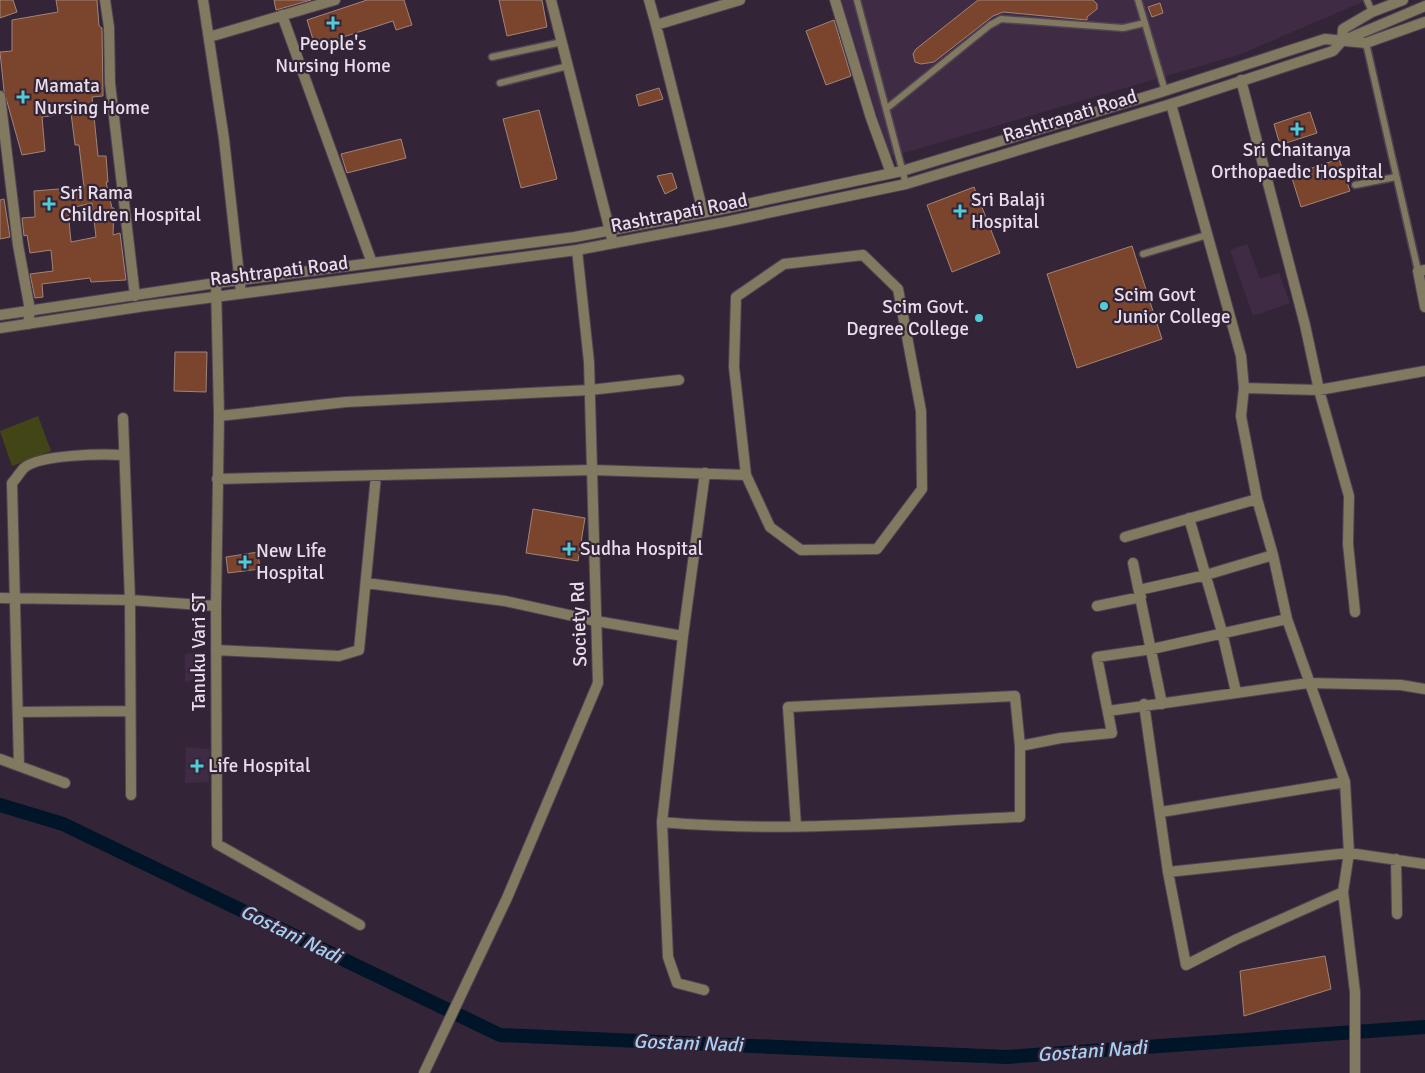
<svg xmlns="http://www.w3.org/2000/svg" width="1425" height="1073" font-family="Signika,sans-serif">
<rect width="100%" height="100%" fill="#332537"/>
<path fill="#3f2c44" d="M841 0H1367L1241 54 890 157Z
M1247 244 1260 279 1279 273 1290 303 1253 316 1230 250Z
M206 651 204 677 185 682V654Z
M186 747 210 749 209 782 185 783Z"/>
<path fill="#424616" d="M38 416 51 451 12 466 0 431Z"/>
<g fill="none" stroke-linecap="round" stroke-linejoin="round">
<path stroke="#001528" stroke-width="14" d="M0 805 63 824 500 1035 1007 1057 1425 1027"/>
</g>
<path fill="#7a452c" stroke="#a08478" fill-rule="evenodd" d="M0 0H13L17 12 0 18Z
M56 0H97L99 26 102 28 103 96 92 97 98 156H106L108 182H106L112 208H114L113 235 120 233 126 280 91 282 90 278 42 284 43 297 35 298 30 274 53 271 51 250 30 253 27 235 24 236 22 218 35 217 34 191 84 187 79 145H75L71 113 42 117 45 151 22 155 4 91 0 52 12 51V20L58 12ZM92 203 96 237 71 242 68 211 71 210V208Z
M274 0H311L276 10Z
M367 0H404L412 25 396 30 393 21 315 46 307 20Z
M499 0H542L547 27 507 36Z
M978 0H1093L1097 4V9L1087 17V20L1003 12 993 16 934 62 921 64 915 62 913 54 916 49Z
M1160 3 1163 13 1152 17 1148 7Z
M834 20 851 76 826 85 806 31Z
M659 88 663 99 639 106 636 95Z
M539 110 557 179 521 188 503 119Z
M1310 112 1317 133 1280 145 1274 124Z
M401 139 406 158 347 173 341 154Z
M1339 159 1350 191 1301 207 1291 175Z
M672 173 677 188 665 194 657 176Z
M974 187 1000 253 952 272 927 205Z
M4 199 10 237 0 239V200Z
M1132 246 1162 339 1077 368 1047 274Z
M175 352H207L206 392 174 391Z
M533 509 585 518 578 561 526 553Z
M258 552 260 569 228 573 226 557Z
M1325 956 1331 989 1244 1016 1240 971Z"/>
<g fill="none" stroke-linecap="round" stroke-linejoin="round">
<defs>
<path id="service" d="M857 0 906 184
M1138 0 1165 91
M1367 0 1372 12
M1366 43 1418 271
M492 57 562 42
M500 83 568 66
M886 109 990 25 1001 19 1123 28 1145 23
M1355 185 1396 177
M1143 254 1207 235"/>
<path id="minor" d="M105 0 109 27 110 83 135 296
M203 0 224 139 241 293
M551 0 613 243
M649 0 656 25 740 0
M835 0 871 118 891 173
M282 15 372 263
M656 25 703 212
M209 37 335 0
M1241 80 1305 325 1319 390 1349 496 1348 544 1355 612
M0 96 18 245 30 310 28 324
M1171 104 1241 356 1244 388 1241 416 1257 499 1273 555 1287 619 1345 782 1349 853 1343 892 1355 992V1073
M863 255 898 289 921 411 922 489 877 549 801 550 770 527 746 475 734 367 736 297 784 264Z
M1425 270 1418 271 1425 307
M216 283 219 416 216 606 217 844 360 925
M1244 388 1319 390 1425 371
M219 416 346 402 590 390 679 380
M123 418 130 600 131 795
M217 479 592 470 746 475
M1189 518 1222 632 1236 692
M1125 537 1257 499
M1133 563 1162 704
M366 583 505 601 596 621 683 636 662 822 668 957 677 983 704 990
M1139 590 1206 575 1273 555
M0 598 130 600 216 606
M1097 606 1141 597
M683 636 705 473
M216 650 339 656 359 650 376 476
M1144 704 1168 872 1186 965 1237 939 1343 892
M1108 711 1308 683 1401 685 1425 689
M18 712 130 711
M1020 746 1061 738 1112 733 1097 657 1152 649 1287 619
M0 759 65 783
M19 766 12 483C16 479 20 472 24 468 40 454 103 454 124 455
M1161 812 1345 782
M662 822C781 833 901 822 1020 817V746L1015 696 788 707 796 826
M1396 859 1397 914
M1168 872 1349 853 1425 864"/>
<path id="tertiary" d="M1342 41 1343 29 1372 12 1403 0
M0 315 216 283 575 237 723 209 902 171 1158 93 1325 39 1366 43 1425 22
M0 328 145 306 577 250 725 222 906 184 1171 104 1333 51 1342 41 1425 6
M424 1073 507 898 598 683 589 362 577 250"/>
</defs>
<use href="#service" stroke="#504354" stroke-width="9"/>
<use href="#minor" stroke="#504354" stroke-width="12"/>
<use href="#tertiary" stroke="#504354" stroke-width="12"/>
<use href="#service" stroke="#817960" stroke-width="6"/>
<use href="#minor" stroke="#817960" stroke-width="10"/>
<use href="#tertiary" stroke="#817960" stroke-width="10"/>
</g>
<g fill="#52cbd7" stroke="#332537" stroke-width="2">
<path d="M330.5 15.5h5v5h5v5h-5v5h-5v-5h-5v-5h5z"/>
<path d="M20.5 89.5h5v5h5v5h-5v5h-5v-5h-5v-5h5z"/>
<path d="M1294.5 121.5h5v5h5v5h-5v5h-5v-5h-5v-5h5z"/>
<path d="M46.5 196.5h5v5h5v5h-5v5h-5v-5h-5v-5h5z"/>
<path d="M957.5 203.5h5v5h5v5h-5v5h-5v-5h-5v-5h5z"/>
<circle cx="1104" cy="306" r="5"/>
<circle cx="979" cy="318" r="5"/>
<path d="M566.5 541.5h5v5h5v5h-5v5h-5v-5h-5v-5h5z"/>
<path d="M242.5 554.5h5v5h5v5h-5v5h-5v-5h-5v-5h5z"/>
<path d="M194.5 758.5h5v5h5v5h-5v5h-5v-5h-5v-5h5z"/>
</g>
<g text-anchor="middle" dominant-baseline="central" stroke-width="4.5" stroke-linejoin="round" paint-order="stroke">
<g font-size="19" fill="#e8deeb" stroke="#332537" text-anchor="start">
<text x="333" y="44" text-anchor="middle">People's<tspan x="333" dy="22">Nursing Home</tspan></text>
<text x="34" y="86">Mamata<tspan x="34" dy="22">Nursing Home</tspan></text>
<text x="1297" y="150" text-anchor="middle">Sri Chaitanya<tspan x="1297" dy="22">Orthopaedic Hospital</tspan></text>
<text x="60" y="193">Sri Rama<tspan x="60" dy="22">Children Hospital</tspan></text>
<text x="971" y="200">Sri Balaji<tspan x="971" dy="22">Hospital</tspan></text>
<text x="1114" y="295">Scim Govt<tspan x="1114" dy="22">Junior College</tspan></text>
<text x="969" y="307" text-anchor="end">Scim Govt.<tspan x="969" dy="22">Degree College</tspan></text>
<text x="580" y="549">Sudha Hospital</text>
<text x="256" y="551">New Life<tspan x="256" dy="22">Hospital</tspan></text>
<text x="208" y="766">Life Hospital</text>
</g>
<g font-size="19" fill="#e8deeb" stroke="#332537">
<text transform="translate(1070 116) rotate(-17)">Rashtrapati Road</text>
<text transform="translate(679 213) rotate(-11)">Rashtrapati Road</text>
<text transform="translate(279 271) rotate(-7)">Rashtrapati Road</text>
<text transform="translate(579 624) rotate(-92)">Society Rd</text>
<text transform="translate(199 652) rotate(-90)">Tanuku Vari ST</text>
</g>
<g font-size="20" font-style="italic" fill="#a7cff4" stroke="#332537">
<text transform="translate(291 934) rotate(26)">Gostani Nadi</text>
<text transform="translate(688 1043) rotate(2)">Gostani Nadi</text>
<text transform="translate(1092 1051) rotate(-4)">Gostani Nadi</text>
</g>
</g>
</svg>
